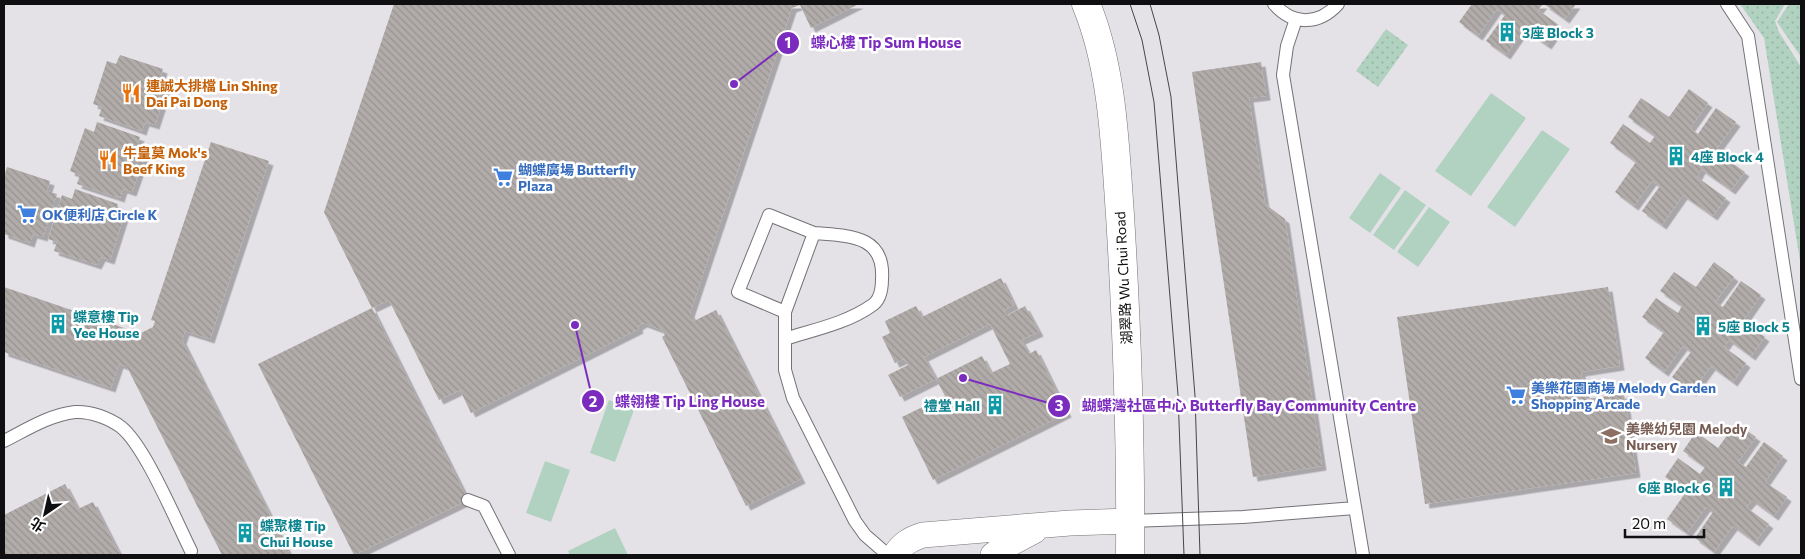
<svg xmlns="http://www.w3.org/2000/svg" width="1805" height="559" font-family="Commissioner,'Noto Sans TC',sans-serif">
<defs>
<pattern id="green-dots" width="8" height="8" patternUnits="userSpaceOnUse" patternTransform="scale(1.25)"><rect width="8" height="8" fill="#b1d2c0"/><path d="M2 2h.1M6 6h.1" fill="none" stroke="#97b3a4" stroke-width="1.8" stroke-linecap="round"/></pattern>
<pattern id="building-back-hatch" width="6" height="6" patternUnits="userSpaceOnUse" patternTransform="scale(1.25)"><rect width="6" height="6" fill="#b1aca9"/><path d="M-1 5l2 2M0 0l6 6M5-1l2 2" fill="none" stroke="#979390"/></pattern>
<filter id="shadow"><feDropShadow dx="4.5" dy="4.5" stdDeviation="0" flood-color="#0004"/></filter>
</defs>
<rect width="100%" height="100%" fill="#e5e2e7"/>
<path fill="url(#green-dots)" d="M1740 4H1785L1775 21 1779 32 1801 67V267L1764 38Z
M1789 4H1801V57L1777 22Z
M1386 29 1408 45 1378 87 1356 71Z"/>
<path fill="#b1d2c0" d="M1491 93 1526 118 1471 196 1435 171Z
M1542 130 1570 149 1515 227 1487 207Z
M1380 173 1401 188 1370 233 1349 218Z
M1405 190 1426 205 1394 250 1373 235Z
M1429 207 1450 222 1418 267 1397 252Z
M609 400 634 410 615 462 590 453Z
M545 461 570 470 551 522 526 513Z
M615 528 628 555H570L568 551Z"/>
<path fill="url(#building-back-hatch)" filter="url(#shadow)" d="M394 4H859L811 28 800 5 792 8 690 313 694 321 716 310 801 479 746 506 662 337 665 335 662 330 643 323 638 326 639 329 471 413 460 390 439 400 389 300 372 308 324 212Z
M1472 4H1543L1538 10 1560 26 1547 45 1524 29 1506 55 1486 41 1505 15 1497 9 1478 36 1459 22Z
M1544 4H1576L1565 19Z
M120 55 163 69 160 79 169 82 155 125 145 122 142 131 99 116 102 107 93 104 107 61 116 64Z
M1261 62 1266 96 1249 98 1265 204 1285 219 1322 466 1253 477 1192 72Z
M1689 89 1708 103 1690 128 1698 134 1716 108 1736 122 1715 151 1745 172 1731 190 1701 169 1697 177 1726 198 1713 216 1683 195 1662 225 1642 211 1660 186 1652 181 1634 206 1615 192 1636 162 1610 143 1623 124 1650 143 1655 136 1628 117 1641 98 1669 117Z
M97 122 140 137 137 146 147 149 132 192 123 189 120 198 77 184 80 175 70 171 85 128 94 132Z
M211 142 269 161 210 339 185 331 182 340 290 555H222L127 367 119 364 111 388 4 352V287L130 330 129 334 135 336 153 327 155 321 151 320Z
M7 167 50 181 47 191 57 194 43 237 33 234 30 243 4 234V177Z
M75 189 118 204 115 213 124 216 110 260 101 257 97 265 54 251 57 242 48 239 62 195 72 199Z
M1714 262 1734 277 1715 302 1723 307 1741 281 1761 295 1743 321 1765 337 1751 356 1729 340 1724 347 1746 363 1733 382 1711 366 1692 392 1672 377 1691 352 1683 346 1664 372 1645 358 1664 332 1642 317 1656 298 1678 313 1682 306 1660 291 1674 272 1696 287Z
M1001 278 1014 305 1004 310 1006 316 1025 306 1039 332 1021 340 1029 354 1036 350 1067 413 933 480 902 417 945 396 936 379 982 356 991 373 1010 364 990 324 924 357 936 379 900 397 888 375 908 365 904 359 895 363 882 337 890 333 885 321 916 306 922 317Z
M1608 287 1620 366 1581 372 1586 399 1624 394 1636 473 1425 504 1397 317Z
M372 308 468 500 354 555 258 364Z
M1736 423 1756 437 1738 462 1746 467 1764 442 1783 456 1765 482 1787 497 1774 516 1752 500 1746 507 1769 524 1755 542 1733 526 1714 552 1695 538 1713 512 1706 507 1687 533 1667 519 1686 492 1665 477 1678 458 1700 474 1705 467 1683 451 1696 432 1718 448Z
M65 484 78 509 93 502 120 555H44L42 552 35 555H5L4 515Z"/>
<g fill="none" stroke-linecap="round" stroke-linejoin="round">
<defs>
<path id="lane" d="M1274 4C1293 26 1319 25 1338 4
M1727 4 1748 36 1801 379
M1296 19 1287 46 1283 75 1363 555
M785 312 738 292 769 215 814 233
M785 339C813 330 847 323 871 306 880 301 882 288 882 279 885 234 847 236 814 233L785 312V370L793 398 855 521 865 535 888 555
M4 441C26 430 49 415 75 412 90 411 109 418 121 427 145 446 176 521 191 551
M468 500 484 506 509 555
M1130 521 1243 517 1355 508"/>
<path id="street" d="M895 555C902 544 910 539 923 535L1070 523 1130 521
M993 555 1004 547 1034 531"/>
<path id="secondary" d="M1086 4C1113 69 1115 146 1120 215 1127 329 1131 442 1130 555"/>
</defs>
<use href="#lane" stroke="#747277" stroke-width="14"/>
<use href="#street" stroke="#747277" stroke-width="26"/>
<use href="#secondary" stroke="#747277" stroke-width="29"/>
<use href="#lane" stroke="#fff" stroke-width="12"/>
<use href="#street" stroke="#fff" stroke-width="25"/>
<use href="#secondary" stroke="#fff" stroke-width="28"/>
<path stroke="#464547" stroke-width="1" d="M1130 4 1142 40 1154 102 1178 395 1184 555
M1150 4 1159 35 1171 97 1195 396 1200 555"/>
</g>
<defs>
<symbol id="building-bare" viewBox="-9 -9 18 18"><path d="M-4-6H4V6H1V3H-1V6H-4ZM-2.5-4.3h1.7v1.8h-1.7ZM.8-4.3h1.7v1.8H.8ZM-2.5-1h1.7V.8h-1.7ZM.8-1h1.7V.8H.8Z" fill="#0f9aa8" stroke="#fff" stroke-width="2.5" paint-order="stroke"/></symbol>
<symbol id="restaurant-bare" viewBox="-9 -9 18 18"><path d="M-5-6h1v4h1v-4h1v4h1v-4h1v5L-1.5 .5V6h-2V.5L-5-1ZM5-6V6H3V1.5H1.5Q1.5-4 5-6Z" fill="#e8710a" stroke="#fff" stroke-width="2.5" paint-order="stroke"/></symbol>
<symbol id="supermarket-bare" viewBox="-9 -9 18 18"><path d="M-6-5.5h2.5l.6 2H6L4.5 2H-2.5L-4.4-4H-6ZM-1.5 3.2a1.3 1.3 0 1 0 .1 0ZM3 3.2a1.3 1.3 0 1 0 .1 0Z" fill="#3f7fe0" stroke="#fff" stroke-width="2.5" paint-order="stroke"/></symbol>
<symbol id="school-bare" viewBox="-9 -9 18 18"><path d="M0-5L7-2L0 1L-7-2ZM-4 1L0 2.5L4 1V4Q0 6-4 4Z" fill="#8d6e63" stroke="#fff" stroke-width="2.5" paint-order="stroke"/></symbol>
</defs>
<g fill-rule="evenodd">
<use href="#building-bare" x="1493" y="18" width="28" height="28"/>
<use href="#restaurant-bare" x="117" y="79" width="28" height="28"/>
<use href="#building-bare" x="1662" y="142" width="28" height="28"/>
<use href="#restaurant-bare" x="94" y="146" width="28" height="28"/>
<use href="#supermarket-bare" x="489" y="163" width="28" height="28"/>
<use href="#supermarket-bare" x="13" y="200" width="28" height="28"/>
<use href="#building-bare" x="44" y="310" width="28" height="28"/>
<use href="#building-bare" x="1689" y="312" width="28" height="28"/>
<use href="#supermarket-bare" x="1502" y="381" width="28" height="28"/>
<use href="#building-bare" x="981" y="391" width="28" height="28"/>
<use href="#school-bare" x="1597" y="422" width="28" height="28"/>
<use href="#building-bare" x="1712" y="473" width="28" height="28"/>
<use href="#building-bare" x="231" y="519" width="28" height="28"/>
</g>
<g text-anchor="middle" dominant-baseline="central" stroke-width="5" stroke-linejoin="round" paint-order="stroke">
<g font-size="14" font-weight="bold" fill="#0d838f" stroke="#fff" text-anchor="start">
<text x="1522" y="32">3座 Block 3</text>
<text x="1691" y="156">4座 Block 4</text>
<text x="73" y="316">蝶意樓 Tip<tspan x="73" dy="16">Yee House</tspan></text>
<text x="1718" y="326">5座 Block 5</text>
<text x="980" y="405" text-anchor="end">禮堂 Hall</text>
<text x="1711" y="487" text-anchor="end">6座 Block 6</text>
<text x="260" y="525">蝶聚樓 Tip<tspan x="260" dy="16">Chui House</tspan></text>
</g>
<g font-size="14" font-weight="bold" fill="#c56008" stroke="#fff" text-anchor="start">
<text x="146" y="85">連誠大排檔 Lin Shing<tspan x="146" dy="16">Dai Pai Dong</tspan></text>
<text x="123" y="152">牛皇莫 Mok's<tspan x="123" dy="16">Beef King</tspan></text>
</g>
<g font-size="14" font-weight="bold" fill="#366cbe" stroke="#fff" text-anchor="start">
<text x="518" y="169">蝴蝶廣場 Butterfly<tspan x="518" dy="16">Plaza</tspan></text>
<text x="42" y="214">OK便利店 Circle K</text>
<text x="1531" y="387">美樂花園商場 Melody Garden<tspan x="1531" dy="16">Shopping Arcade</tspan></text>
</g>
<g font-size="14" fill="#0f0e10" stroke="#fff">
<text transform="translate(1123 278) rotate(-93)">湖翠路 Wu Chui Road</text>
</g>
<g font-size="14" font-weight="bold" fill="#785e54" stroke="#fff" text-anchor="start">
<text x="1626" y="428">美樂幼兒園 Melody<tspan x="1626" dy="16">Nursery</tspan></text>
</g>
</g>
<path fill="none" stroke="#7b2cbf" stroke-width="2" d="M734 84L788 43M575 325L593 401M963 378L1059 406"/>
<g fill="#7b2cbf" stroke="#fff" stroke-width="2">
<circle cx="734" cy="84" r="5"/>
<circle cx="575" cy="325" r="5"/>
<circle cx="963" cy="378" r="5"/>
<circle cx="788" cy="43" r="12"/>
<circle cx="593" cy="401" r="12"/>
<circle cx="1059" cy="406" r="12"/>
</g>
<g font-size="15" text-anchor="middle" font-weight="bold" fill="#fff">
<text x="788" y="48">1</text>
<text x="593" y="407">2</text>
<text x="1059" y="411">3</text>
</g>
<g font-size="15" text-anchor="middle" font-weight="bold" fill="#7b2cbf" stroke="#fff" stroke-width="5" stroke-linejoin="round" paint-order="stroke">
<text x="886" y="48">蝶心樓 Tip Sum House</text>
<text x="690" y="407">蝶翎樓 Tip Ling House</text>
<text x="1249" y="411">蝴蝶灣社區中心 Butterfly Bay Community Centre</text>
</g>
<rect width="1805" height="559" fill="none" stroke="#0f0e10" stroke-width="10"/>
<g transform="translate(45 514) rotate(214)" stroke="#ffffff" stroke-width="4" paint-order="stroke">
<path d="M0-4L9 19L0 12L-9 19Z" fill="#0f0e10"/>
<text y="-8" font-size="14" font-weight="bold" text-anchor="middle" fill="#0f0e10">北</text>
</g>
<path d="M1625 529v8h79v-8" fill="none" stroke="#0f0e10" stroke-width="2.5"/>
<text x="1632" y="529" font-size="15" fill="#0f0e10" stroke="#ffffff" stroke-width="4" paint-order="stroke">20 m</text>
</svg>
